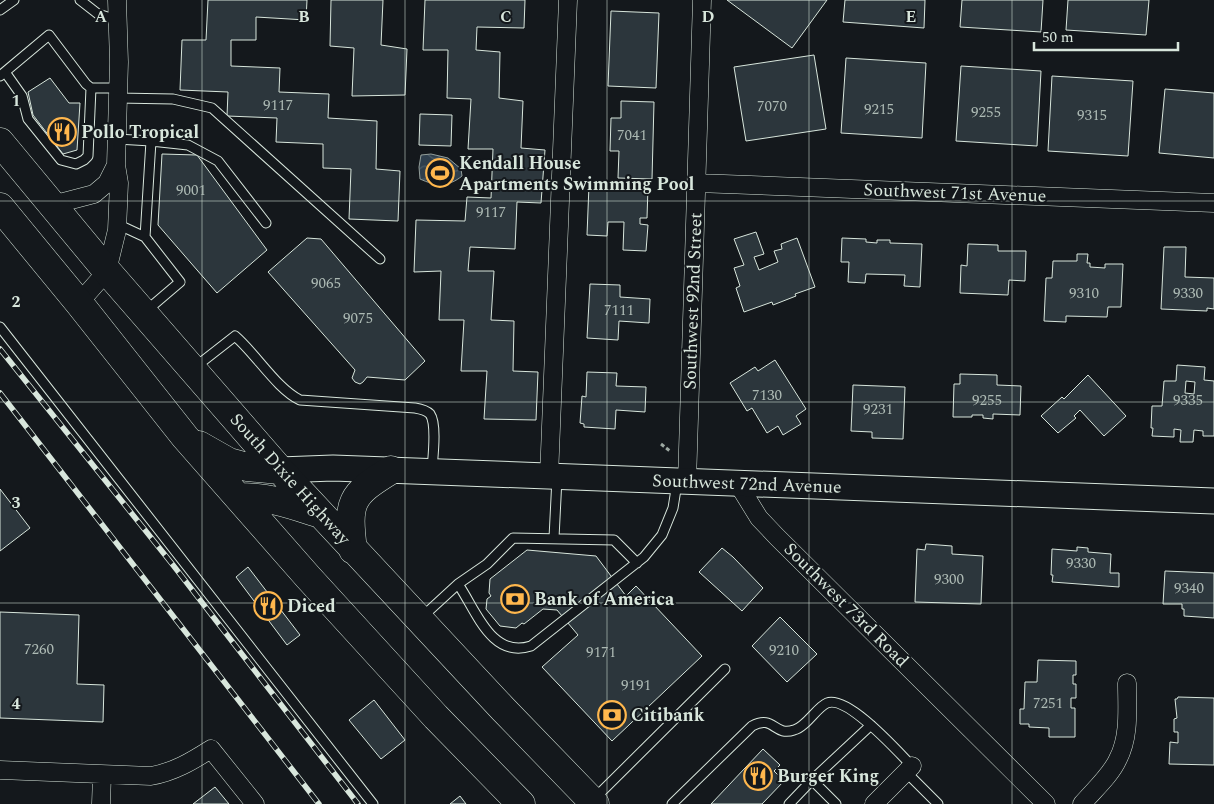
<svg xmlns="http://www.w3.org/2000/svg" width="1214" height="804" font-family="Spectral,serif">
<defs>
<pattern id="water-waves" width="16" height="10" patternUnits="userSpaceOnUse" patternTransform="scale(1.25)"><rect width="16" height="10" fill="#2f3f4d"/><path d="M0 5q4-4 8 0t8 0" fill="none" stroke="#4c5b66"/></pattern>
</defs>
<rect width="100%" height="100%" fill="#14181c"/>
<path fill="url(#water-waves)" stroke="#939e99" d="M431 154 448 158 461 169 462 176C449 187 435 186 420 179L419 167 421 155Z"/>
<path fill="#2c363c" stroke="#d8e6dc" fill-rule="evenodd" d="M208 0H307L306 20 256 17V40H231V66L280 68 279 92 329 94 328 118 377 121 376 169 400 171 398 221 349 219 351 169 323 168V144L276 142 277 118 227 116 228 92 180 90 182 40H206Z
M331 0H383L381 45 407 49 405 95 352 96 354 48 330 46Z
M425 0H525L524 28 477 27 476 50 500 52 499 98 523 101 521 148 545 150 541 203 517 202 515 249 470 247 468 271H494L491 320 514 321 513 371 538 372 536 420 484 419 487 371H461L464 320H439L441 271 414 272 416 220 465 221 467 197 491 198 493 149H468L471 99 447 98 448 50H423Z
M727 0H827L792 48Z
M845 0H925L924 28 843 22Z
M962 0H1043L1041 32 960 27Z
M1068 0H1149L1146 35 1066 30Z
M611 11 659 13 656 88 608 86Z
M814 55 826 129 746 141 734 67Z
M846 58 926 63 922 138 841 133Z
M961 66 1041 71 1037 146 956 141Z
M1052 76 1133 81 1128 156 1048 151Z
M50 78 69 103H80L77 150 63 154 33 115 28 92Z
M1165 89 1214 93V158L1159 153Z
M621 101 654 102 652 179 618 178 619 151H610L611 118H621Z
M420 114 452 115 451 146 419 145Z
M162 154 197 155 267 250 217 293 158 225Z
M589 185 648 187 647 218H640V224L648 225 646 251 623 250 624 222H608L607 236 587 235Z
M756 232 764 254 754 257 759 270 778 262 774 251 782 249 781 244 797 238 815 287 795 294 796 296 773 305 772 302 744 312 736 288 740 286 734 268 744 265 734 239Z
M307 238 321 239 425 361 405 380 367 377 363 382 360 384 355 382 352 378 355 370 268 272Z
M842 238 866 239V242L877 243V240H890V243L922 244 920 287 904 286 905 275 866 274 865 283 848 282 849 262H841Z
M968 244 998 245V251H1026L1025 281 1009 280 1008 295 960 293 961 265 967 266Z
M1164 247H1186L1185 277 1214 278V309L1207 308V311L1161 309Z
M1077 254H1088L1087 263H1090V267L1105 268V264H1123L1121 307H1108L1107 317 1066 316V322L1044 321 1046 278H1052L1053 261H1077Z
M590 284 620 285V297L650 299 649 323 619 321 618 340 587 338Z
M775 360 806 409 796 416 801 424 783 435 778 426 767 433 752 408 747 411 730 383 755 367 758 371Z
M1177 365 1205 367 1204 380 1214 381V436H1203V431L1194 430 1193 442H1180L1181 430 1174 429V437L1152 436 1153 428H1151L1152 406H1162L1164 381H1176ZM1186 381 1195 382 1194 394 1185 393Z
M587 372 617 373 616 386 646 387 645 412 616 410 615 429 584 427V424L580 423 582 396 586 397Z
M960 374 997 375V385L1021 386 1020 415 993 414V419L983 418V415H972V417H953L954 384H960Z
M1088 375 1126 416 1104 436 1080 410 1074 416 1076 418 1058 433 1041 416 1062 397 1064 399Z
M853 385 905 387 903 439 872 438V432L851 431Z
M0 489 30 528 0 551Z
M926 544 952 546V554L983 556 981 604 915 602 917 549 925 550Z
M1077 547 1088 548V552L1111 554 1110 573H1119V587L1052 582 1053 575H1051L1052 549 1077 551Z
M722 548 733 557 763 588 742 611 699 572Z
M527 550 596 556 626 596 636 586 702 656 612 741 542 667 578 635 557 610 543 609 524 624 522 623 516 628 500 626 486 609 487 599 491 596 489 593 490 579Z
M248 567 300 635 287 645 236 577Z
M1165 571 1214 573V618L1184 616V609H1182V604H1163Z
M0 612 79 615 77 684 104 685 103 722 0 718Z
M780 617 817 654 787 682 752 646Z
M1038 660 1076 661V675H1073V684H1076V698H1071V708H1075V737H1049V728L1029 727V724H1020V709H1024L1025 682H1037Z
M1178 697 1214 698V765L1169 764 1170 742 1178 743V732H1174V719L1177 718 1175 699H1177Z
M374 700 405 740 381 759 349 720Z
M763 749 780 765 774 771 784 781 762 804H711Z
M215 787 229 804H193Z
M460 796 466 804H450Z"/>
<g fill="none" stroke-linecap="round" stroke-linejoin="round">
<defs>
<path id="lane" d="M80 0 98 14 117 20
M0 10 14 0
M5 72 22 96 28 119 61 160 76 164 84 160 88 156 91 88
M0 76 49 35 86 84 91 88H118
M118 98 173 99 212 108 380 259
M117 139 151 141 145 237
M151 141 188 145 218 161 266 223
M117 224 145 237 180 282 146 311
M0 327 373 804
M194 368 235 336C256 354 277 389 300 400L415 408C421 409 426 410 430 414 437 424 433 456 432 469
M554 538 557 478
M458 584C476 610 491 659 531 646L644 557 662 535 673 508 677 483
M421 618 458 584 487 564 513 538 614 540 637 563
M906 772 938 804
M594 799 725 669
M672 804 752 726C774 714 774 737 794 730 806 727 817 707 827 703 848 695 898 752 912 766
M789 804 812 780
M836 804 812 780 871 725"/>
<path id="street" d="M697 183 1214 203
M52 205 94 194 107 183 116 165
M79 303 107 271 117 230 119 183 116 165 119 62 117 0
M549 477 568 0
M687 482 702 0
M738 484 759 518 777 537 1046 804
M0 770 151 776C174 772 192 761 211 749L255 804
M101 804 102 775
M874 804 912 766
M1082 804C1094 790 1111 775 1118 759 1130 736 1127 708 1127 683"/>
<path id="secondary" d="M280 470 333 468 1214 501"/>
<path id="highway" d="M0 142 107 271 280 470 503 709 595 804
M0 207 79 303 185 437 308 577 436 717 521 804
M199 445 229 462 247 467 280 470
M238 497C271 497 289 504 320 514
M353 550C347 502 350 495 391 470"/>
</defs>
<use href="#lane" stroke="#d8e6dc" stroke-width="11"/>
<use href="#street" stroke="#d8e6dc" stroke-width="19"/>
<use href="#secondary" stroke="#d8e6dc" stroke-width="27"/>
<use href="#highway" stroke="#d8e6dc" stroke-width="29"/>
<path stroke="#9da8a2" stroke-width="3" stroke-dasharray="4 2.5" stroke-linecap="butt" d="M661 444 670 451"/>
<use href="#lane" stroke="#14181c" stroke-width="9"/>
<use href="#street" stroke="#14181c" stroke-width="18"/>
<use href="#secondary" stroke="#14181c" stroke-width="25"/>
<use href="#highway" stroke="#14181c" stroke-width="28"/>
<defs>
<path id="rail" d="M0 349 173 565 358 804
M0 393 319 804"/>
</defs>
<use href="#rail" stroke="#d8e6dc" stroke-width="5.5"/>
<use href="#rail" stroke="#14181c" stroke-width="4" stroke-dasharray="11" stroke-linecap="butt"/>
</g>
<path fill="none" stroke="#d8e6dc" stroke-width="1" stroke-opacity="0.55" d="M202 0V804M405 0V804M607 0V804M809 0V804M1012 0V804M0 201H1214M0 402H1214M0 603H1214"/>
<defs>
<symbol id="restaurant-ring" viewBox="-11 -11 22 22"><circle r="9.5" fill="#14181c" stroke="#ffb74d" stroke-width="1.5"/><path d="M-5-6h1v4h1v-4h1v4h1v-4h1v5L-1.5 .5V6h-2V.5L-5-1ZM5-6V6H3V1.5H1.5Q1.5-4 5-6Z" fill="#ffb74d"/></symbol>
<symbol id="stadium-ring" viewBox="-11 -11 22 22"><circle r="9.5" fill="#14181c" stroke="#ffb74d" stroke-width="1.5"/><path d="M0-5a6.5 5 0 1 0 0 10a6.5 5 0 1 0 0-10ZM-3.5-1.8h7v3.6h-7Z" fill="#ffb74d"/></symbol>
<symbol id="bank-ring" viewBox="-11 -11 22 22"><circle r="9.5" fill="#14181c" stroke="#ffb74d" stroke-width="1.5"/><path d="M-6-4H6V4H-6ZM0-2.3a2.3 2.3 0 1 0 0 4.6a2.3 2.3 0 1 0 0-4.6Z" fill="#ffb74d"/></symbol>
</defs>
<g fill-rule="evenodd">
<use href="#restaurant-ring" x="46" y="116" width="32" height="32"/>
<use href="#stadium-ring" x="424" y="157" width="32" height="32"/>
<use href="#bank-ring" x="499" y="583" width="32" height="32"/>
<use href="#restaurant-ring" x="252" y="590" width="32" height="32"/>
<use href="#bank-ring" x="596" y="699" width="32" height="32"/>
<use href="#restaurant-ring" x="742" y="760" width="32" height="32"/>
</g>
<g text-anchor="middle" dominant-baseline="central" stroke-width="4" stroke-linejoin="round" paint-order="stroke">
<g font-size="15" fill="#adbab4">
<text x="278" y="105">9117</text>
<text x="772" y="106">7070</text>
<text x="879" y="109">9215</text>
<text x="986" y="112">9255</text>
<text x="1092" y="115">9315</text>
<text x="632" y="135">7041</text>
<text x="191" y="190">9001</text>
<text x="491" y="212">9117</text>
<text x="326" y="283">9065</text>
<text x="1084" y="293">9310</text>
<text x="1188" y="293">9330</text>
<text x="619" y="310">7111</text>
<text x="358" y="318">9075</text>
<text x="767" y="395">7130</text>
<text x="987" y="400">9255</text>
<text x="1188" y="400">9335</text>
<text x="878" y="409">9231</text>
<text x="1081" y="563">9330</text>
<text x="949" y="579">9300</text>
<text x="1189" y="588">9340</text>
<text x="39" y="649">7260</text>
<text x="784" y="650">9210</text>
<text x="601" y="652">9171</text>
<text x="636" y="685">9191</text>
<text x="1048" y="703">7251</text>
</g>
<g font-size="18" font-weight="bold" fill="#d8e6dc" stroke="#14181c" text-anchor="start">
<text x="81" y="132">Pollo Tropical</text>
<text x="459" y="163">Kendall House<tspan x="459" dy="21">Apartments Swimming Pool</tspan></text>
<text x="534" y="599">Bank of America</text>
<text x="287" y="606">Diced</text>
<text x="631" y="715">Citibank</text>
<text x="777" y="776">Burger King</text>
</g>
<g font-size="18" fill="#d8e6dc" stroke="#14181c">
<text transform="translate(955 193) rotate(2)">Southwest 71st Avenue</text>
<text transform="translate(693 301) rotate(-88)">Southwest 92nd Street</text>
<text transform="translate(290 479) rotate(48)">South Dixie Highway</text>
<text transform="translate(747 484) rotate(2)">Southwest 72nd Avenue</text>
<text transform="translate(846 605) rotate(45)">Southwest 73rd Road</text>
</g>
</g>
<g font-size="16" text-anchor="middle" font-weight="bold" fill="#d8e6dc" stroke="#14181c" stroke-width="4" stroke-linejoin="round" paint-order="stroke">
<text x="101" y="22">A</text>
<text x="304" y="22">B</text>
<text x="506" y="22">C</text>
<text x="708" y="22">D</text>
<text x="911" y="22">E</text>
<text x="16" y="106">1</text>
<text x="16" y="307">2</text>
<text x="16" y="508">3</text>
<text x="16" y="709">4</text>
</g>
<path d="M1034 42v8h144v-8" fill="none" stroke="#d8e6dc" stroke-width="2.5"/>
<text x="1042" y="42" font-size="15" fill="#d8e6dc" stroke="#14181c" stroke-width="4" paint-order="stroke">50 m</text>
</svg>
